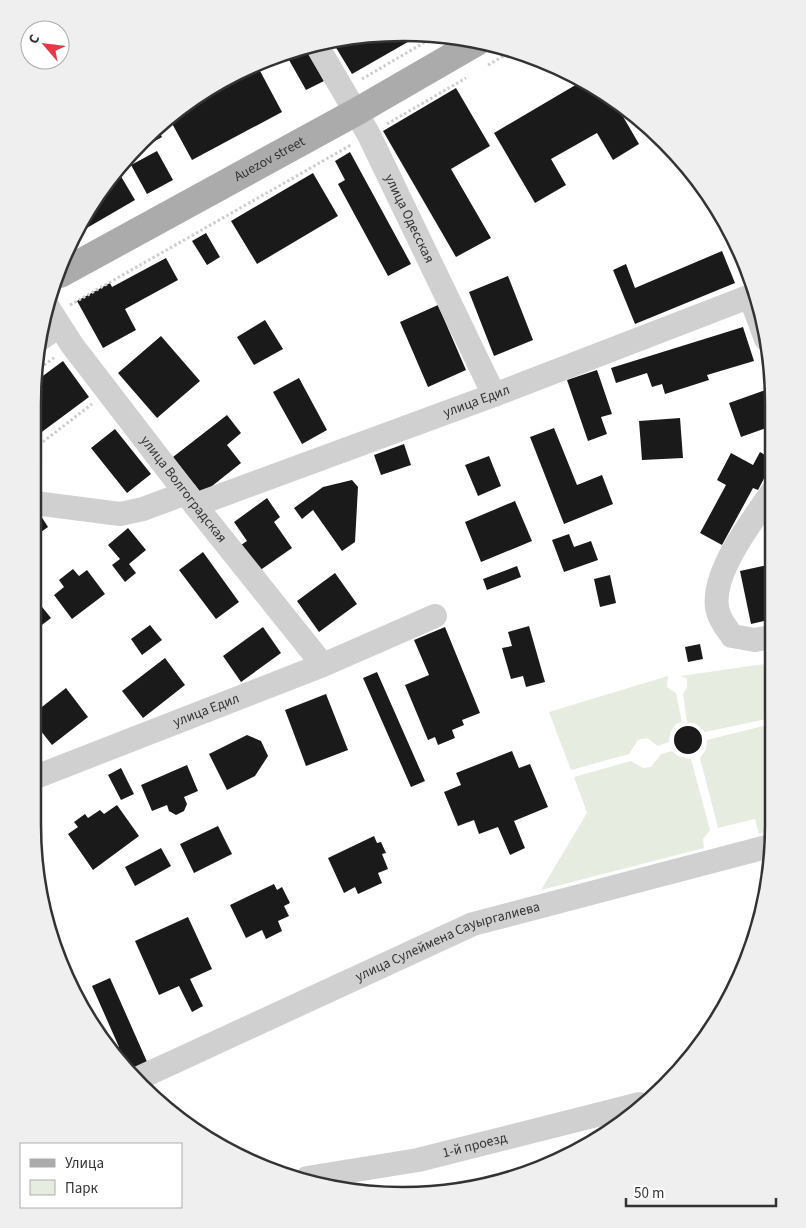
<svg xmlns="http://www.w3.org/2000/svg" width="806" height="1228" font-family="'Source Sans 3',sans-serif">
<rect width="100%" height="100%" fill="#fff"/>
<path fill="#e6ecdf" d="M771 663V718L705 732 695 723H687L683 694 687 687V679L681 676Z
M668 676 667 687 676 693 682 722 676 724 670 733 669 742 658 746 647 738 638 740 629 754 571 770 549 712Z
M771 724 770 831 759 834 755 819 718 828 700 758 706 750 707 740Z
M672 751 678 756 691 759 710 830 703 839 704 848 541 890 587 813 574 777 631 761 643 768 651 767 661 754Z"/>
<path fill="#1a1a1a" d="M379 33 420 35 352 74 332 41Z
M308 50 324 81 306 90 289 60Z
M259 69 282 112 192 160 169 118Z
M584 80 614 101 639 144 613 160 597 133 551 159 566 185 535 203 494 133Z
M456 88 490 146 451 169 491 238 456 257 383 131Z
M157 128 162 137 136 152 134 150Z
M157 151 173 180 147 194 131 165Z
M350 152 411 264 388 276 338 184 345 180 335 161Z
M119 173 135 200 73 236 113 176Z
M313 173 338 216 257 264 231 221Z
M206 233 220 257 207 265 192 241Z
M722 251 735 283 635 324 613 270 626 264 635 288Z
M166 258 178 280 125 309 136 330 103 348 77 301 110 283 112 287Z
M508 276 533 340 494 356 469 292Z
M438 305 466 370 428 387 400 322Z
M265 320 283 349 254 365 237 337Z
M743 327 754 361 707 375 709 380 665 394 662 384 652 387 647 373 616 383 611 368Z
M161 336 200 381 157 418 118 373Z
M63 361 89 397 35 437 36 381Z
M597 370 612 414 601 417 607 434 588 441 567 380Z
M299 378 327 430 302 444 273 392Z
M771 388 772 426 741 437 729 403Z
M227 415 241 433 227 445 241 463 202 494 173 457Z
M680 418 683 458 642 460 639 421Z
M554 428 577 485 602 475 613 504 564 524 530 437Z
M115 429 151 474 127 493 91 448Z
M404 444 411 465 381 475 374 455Z
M760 452 772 459V463L758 490 753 488 722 545 700 533 726 485 717 480 731 453 753 465Z
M489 456 501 486 478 496 465 465Z
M352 480 358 487 355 542 342 551 313 510 302 519 294 508 323 487Z
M267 498 280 517 274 522 292 548 259 571 241 545 247 541 234 522Z
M515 501 532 541 481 562 465 522Z
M41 516 48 527 34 537 35 521Z
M128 528 146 550 129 564 136 573 125 582 112 565 120 559 108 545Z
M569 534 574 547 591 541 598 560 564 572 552 540Z
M203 552 239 602 216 619 179 570Z
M772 564V619L751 624 740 571Z
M517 566 521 577 487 590 483 579Z
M73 569 79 576 87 570 105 594 72 619 54 595 64 587 59 580Z
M335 573 357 604 319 632 297 601Z
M610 575 616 603 600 607 594 579Z
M34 597 51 618 34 631Z
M150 625 162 640 142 655 131 639Z
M529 626 545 682 526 687 523 676 511 679 502 648 512 646 508 632Z
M263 627 281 653 241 682 223 656Z
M445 627 480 713 462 720 464 725 452 730 455 738 438 745 435 737 428 740 405 685 429 675 414 640Z
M700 644 703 659 688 662 685 647Z
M165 658 185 685 143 718 122 691Z
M377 672 425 781 411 787 363 678Z
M66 688 88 717 52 745 33 721V714Z
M326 694 348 750 306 766 285 710Z
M674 740a14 14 0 1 1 28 0a14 14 0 1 1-28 0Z
M247 735 261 741 268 756 255 776 227 790 209 754Z
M512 751 519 768 530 764 548 807 514 821 525 848 510 855 498 827 479 834 474 820 458 826 444 792 461 785 456 773Z
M187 765 198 791 184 797 187 804 184 811 176 815 169 811 167 805 152 811 141 785Z
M121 768 134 794 121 800 108 775Z
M117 805 139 836 93 870 68 834 78 827 74 822 85 814 88 818 100 810 104 814Z
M218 826 232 854 194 873 180 844Z
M374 836 377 843 381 842 386 853 382 854 388 869 378 873 382 883 358 894 355 887 344 893 328 858Z
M161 848 171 866 135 886 125 867Z
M274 884 277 890 282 887 290 903 284 906 289 916 278 921 282 931 266 939 262 930 246 938 230 905Z
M188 917 212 969 190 979 203 1006 192 1012 179 986 159 995 135 941Z
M110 978 148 1064 133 1071 127 1065 121 1052 125 1063 113 1050 119 1047 92 986Z"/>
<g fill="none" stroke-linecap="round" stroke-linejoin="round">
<path stroke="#cdcdcd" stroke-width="3" stroke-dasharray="2.5 2.5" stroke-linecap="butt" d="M488 65 514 50
M362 79 437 35
M387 124 466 78
M70 305 351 145
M36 371 55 357
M35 448 92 404"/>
<g stroke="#d0d0d0" stroke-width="24">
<path id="s1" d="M316 44 369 135 494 395"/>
<path d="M750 296 766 339"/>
<path id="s2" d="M49 309 72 345 195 505 323 665"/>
<path d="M40 339 59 326"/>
<path d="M35 503 120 514 143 509 186 493"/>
<path id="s3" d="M195 505 494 395 756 294"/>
<path d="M771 637 755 640 732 636C728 630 723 624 720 617 703 582 753 520 772 492"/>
<path id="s4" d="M33 778 323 665 435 616"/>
<path id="s5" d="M139 1078 473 924 770 846"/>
<path id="s6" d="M307 1178 418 1160 640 1104"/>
</g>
<path stroke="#ababab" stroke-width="28" id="s7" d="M60 274 356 112 477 42"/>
</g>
<g text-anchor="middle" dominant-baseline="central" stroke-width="5" stroke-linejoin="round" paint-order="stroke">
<g font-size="14" fill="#333" stroke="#fff">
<text stroke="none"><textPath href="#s7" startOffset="239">Auezov street</textPath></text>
<text stroke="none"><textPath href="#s1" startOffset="198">улица Одесская</textPath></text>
<text stroke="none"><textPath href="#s3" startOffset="300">улица Едил</textPath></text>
<text stroke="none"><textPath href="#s2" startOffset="225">улица Волгоградская</textPath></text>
<text stroke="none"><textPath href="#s4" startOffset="186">улица Едил</textPath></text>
<text stroke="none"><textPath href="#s5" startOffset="338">улица Сулеймена Сауыргалиева</textPath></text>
<text stroke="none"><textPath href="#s6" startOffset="171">1-й проезд</textPath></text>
</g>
</g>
<path d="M0 0H806V1228H0ZM403 41H403A362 362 0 0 1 765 403V825A362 362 0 0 1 403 1187H403A362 362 0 0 1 41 825V403A362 362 0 0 1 403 41Z" fill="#efefef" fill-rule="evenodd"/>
<path fill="none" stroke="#333" stroke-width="2.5" d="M403 41H403A362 362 0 0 1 765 403V825A362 362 0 0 1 403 1187H403A362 362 0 0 1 41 825V403A362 362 0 0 1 403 41Z"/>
<rect x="20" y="1143" width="162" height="65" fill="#ffffff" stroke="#adadad"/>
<rect x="30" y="1159" width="25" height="8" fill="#ababab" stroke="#adadad"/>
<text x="65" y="1168" font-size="15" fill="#333333">Улица</text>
<rect x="30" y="1180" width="25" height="15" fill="#e6ecdf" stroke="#adadad"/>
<text x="65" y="1193" font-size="15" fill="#333333">Парк</text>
<g transform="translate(45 45) rotate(298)"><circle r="24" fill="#ffffff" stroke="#adadad"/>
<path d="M0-4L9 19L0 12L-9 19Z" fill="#e63946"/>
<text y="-8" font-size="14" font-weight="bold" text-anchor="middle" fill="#333333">С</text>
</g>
<path d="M626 1198v8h150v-8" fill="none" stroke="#333333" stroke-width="2.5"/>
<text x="634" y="1198" font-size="15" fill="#333333" stroke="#ffffff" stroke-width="4" paint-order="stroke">50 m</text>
</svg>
